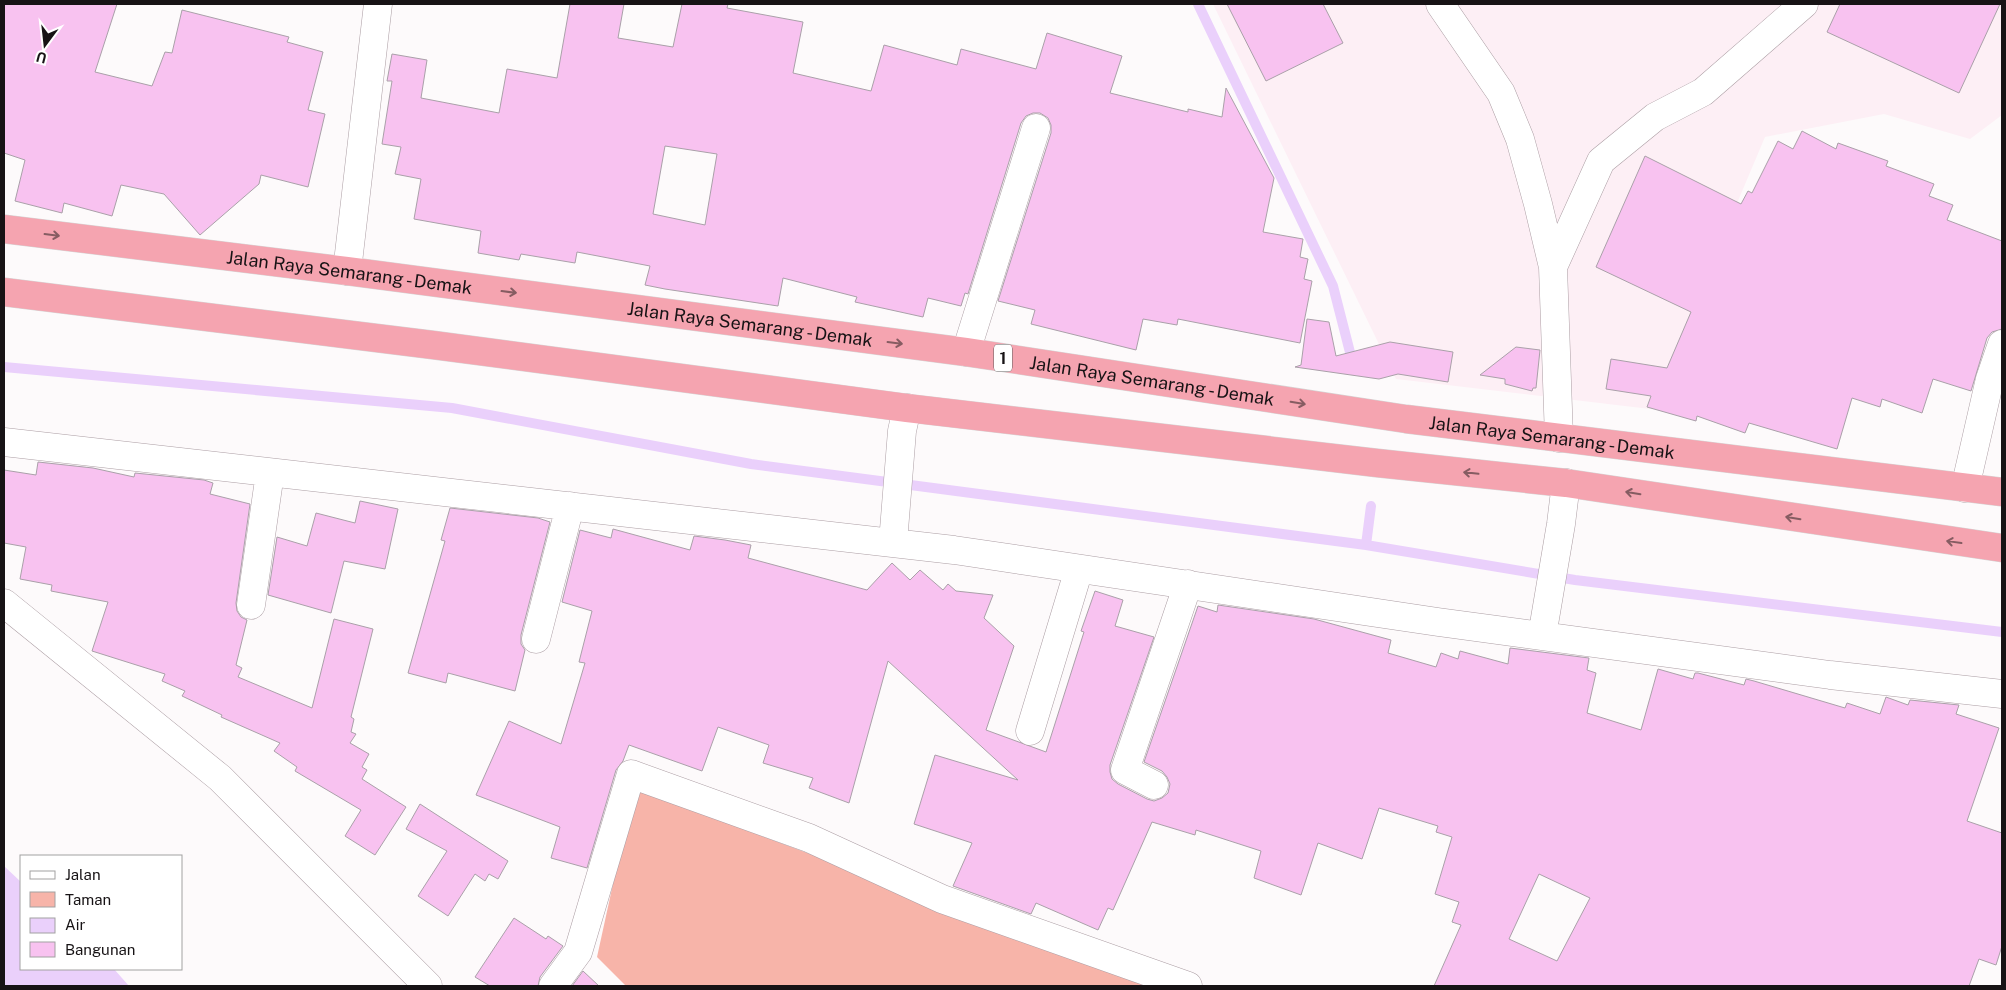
<svg xmlns="http://www.w3.org/2000/svg" width="2006" height="990" font-family="'Public Sans',sans-serif">
<rect width="100%" height="100%" fill="#fdfafb"/>
<path fill="#fdeff5" d="M1213 4H2002V115L1970 139 1884 114 1765 137 1650 409 1396 379Z"/>
<path fill="#f7b4a9" d="M634 788 938 902 1155 986H626L597 957Z"/>
<path fill="#ead0fb" d="M4 866 21 882V969H114L129 986H4Z"/>
<g fill="none" stroke-linecap="round" stroke-linejoin="round">
<path stroke="#ead0fb" stroke-width="10" d="M1198 4 1333 286 1353 364
M4 367 452 408 751 464 1366 545 1575 580 2002 632
M1366 545 1371 506"/>
</g>
<path fill="#f8c2f0" stroke="#aaa0a9" fill-rule="evenodd" d="M4 4H117L95 72 152 86 165 52 172 53 182 10 289 37 287 42 323 52 308 110 325 114 308 187 261 175 259 184 200 235 164 194 121 185 112 216 64 203 62 213 15 201 25 160 4 153Z
M570 4H624L618 38 673 47 682 4H728L727 8 803 22 793 73 871 91 884 45 957 65 961 49 1036 69 1047 33 1122 56 1110 93 1188 112V109L1222 117 1226 88 1274 178 1263 232 1303 239 1300 257 1308 259 1304 279 1312 281 1300 343 1178 319 1177 325 1143 319 1136 350 1031 324 1035 310 998 301 1051 133V125L1048 118 1040 113H1033L1026 116 1021 123 968 294 965 293 961 306 928 298 923 317 855 302 857 297 783 278 778 306 665 289 645 285 650 266 577 252 575 263 521 254 519 260 478 253 481 231 414 219 421 179 395 174 401 147 382 144 392 81H387L392 54 427 60 421 98 499 113 507 69 557 78ZM665 146 717 154 705 225 653 214Z
M1227 4H1323L1343 43 1266 81Z
M1840 4H2000L1959 93 1827 32Z
M1802 131 1836 149 1838 143 1888 161 1886 166 1934 184 1929 196 1953 205 1947 220 2002 241V329L1992 332 1987 338 1971 391 1933 379 1922 413 1882 399 1880 407 1852 398 1837 449 1749 423 1745 433 1697 416 1696 421 1647 407 1651 396 1606 389 1611 359 1667 368 1691 312 1596 267 1645 156 1741 204 1748 191 1752 193 1778 141 1793 149Z
M1307 319 1329 322 1336 356 1390 342 1453 352 1448 382 1398 374 1379 379 1295 367 1301 365Z
M1516 347 1540 350 1536 388H1533L1532 391 1505 384V379L1480 375Z
M38 462 93 468 134 477 135 473 204 480 213 483 210 494 250 504 236 603 237 611 241 617 247 620 236 665 242 668 238 677 312 708 334 619 373 629 351 717 354 719 351 732 356 734 350 743 369 754 362 767 367 770 362 779 406 807 375 855 345 836 361 810 295 771 297 767 274 751 280 743 221 717 222 715 182 696 185 691 162 681 165 674 92 651 108 602 51 591 52 585 20 579 26 547 4 543V470L36 475Z
M360 501 398 509 385 569 344 561 331 613 268 595 277 537 307 546 316 513 355 523Z
M450 508 538 518 550 522 521 635V644L525 650 515 691 448 673 446 683 408 673 445 541 441 540Z
M613 529 690 550 694 536 725 540 751 545 748 558 867 590 892 563 910 580 920 570 943 590 948 584 956 591 993 595 984 618 1014 646 986 730 1046 752 1084 632 1081 631 1095 591 1123 600 1115 626 1154 637 1110 765V772L1112 779 1118 784 1147 799 1154 801 1162 798 1168 793 1170 784 1167 777 1162 771 1144 762 1198 606 1217 612 1218 605 1314 619 1391 640 1388 653 1436 667 1441 653 1458 659 1460 651 1508 664 1510 648 1589 658 1587 670 1596 673 1587 713 1641 730 1658 669 1693 679 1695 673H1698L1744 685 1746 679 1754 681 1845 708 1847 703 1880 714 1886 697 1908 705 1910 700 1959 705 1956 714 1999 728 1967 821 2002 833V946L1996 965 1979 959 1969 986H1434L1461 925 1452 922 1459 902 1435 894 1452 837 1436 832 1438 826 1379 808 1362 859 1318 843 1301 895 1254 878 1261 851 1196 830 1195 835 1152 822 1113 910 1108 908 1098 930 1036 903 1031 914 953 886 972 843 914 824 935 755 1018 780 888 661 849 803 809 788 813 778 763 763 769 745 718 727 702 771 629 745 623 761 616 770 587 868 551 858 560 827 476 795 509 721 561 744 585 663 579 662 592 611 562 602 580 530 611 538ZM1539 874 1590 898 1557 961 1509 939Z
M420 804 508 861 498 879 489 874 485 881 475 874 448 916 418 896 447 851 406 829Z
M514 918 546 939 548 936 563 946 540 977 538 986H490L475 977Z
M583 971 599 986H572Z"/>
<g fill="none" stroke-linecap="round" stroke-linejoin="round">
<defs>
<path id="minor" d="M1440 4 1501 93 1520 139 1538 204 1553 267 1559 438
M1553 267 1601 161 1655 117 1703 92 1804 4
M347 271 378 4
M966 352 1036 128
M4 442 954 550 1438 622 1830 675 2002 694
M1965 488 1990 379 2002 344
M895 543 894 530 902 431 907 408
M4 603 220 778 428 986
M251 605 270 473
M1542 636 1561 524 1566 483
M536 639 570 506
M1030 731 1079 569
M1154 785 1125 770 1188 584
M553 986 578 952 631 774 809 838 942 899 1188 986"/>
<g id="highway">
<path id="s1" d="M4 229 347 271 966 352 1406 419 2002 492"/>
<path d="M4 292 433 345 907 408 1377 463 1566 483 2002 548"/>
</g>
</defs>
<use href="#minor" stroke="#ac9ea4" stroke-width="29"/>
<use href="#highway" stroke="#d5d5d5" stroke-width="29"/>
<use href="#minor" stroke="#fff" stroke-width="28"/>
<use href="#highway" stroke="#f5a4b0" stroke-width="28"/>
</g>
<defs><path id="oneway-shaft" d="M-6 0H5M1.5-3L5.5 0L1.5 3" fill="none" stroke-width="1.6" stroke-linecap="round" stroke-linejoin="round" transform="scale(1.25)"/></defs>
<g stroke="#865c62">
<use href="#oneway-shaft" transform="translate(52 235) rotate(7)"/>
<use href="#oneway-shaft" transform="translate(509 292) rotate(7)"/>
<use href="#oneway-shaft" transform="translate(895 343) rotate(7)"/>
<use href="#oneway-shaft" transform="translate(1298 403) rotate(9)"/>
<use href="#oneway-shaft" transform="translate(1471 473) rotate(-174)"/>
<use href="#oneway-shaft" transform="translate(1633 493) rotate(-171)"/>
<use href="#oneway-shaft" transform="translate(1793 518) rotate(-171)"/>
<use href="#oneway-shaft" transform="translate(1954 542) rotate(-172)"/>
</g>
<g text-anchor="middle" dominant-baseline="central" stroke-width="4" stroke-linejoin="round" paint-order="stroke">
<rect fill="#fff" stroke="#5d5a5b" stroke-width="1" x="994" y="344.5" width="18" height="27" rx="4"/>
<g font-size="16" font-weight="bold" fill="#171315">
<text x="1003" y="358">1</text>
</g>
<g font-size="18" fill="#171315" stroke="#fff">
<text stroke="none"><textPath href="#s1" startOffset="348">Jalan Raya Semarang - Demak</textPath></text>
<text stroke="none"><textPath href="#s1" startOffset="752">Jalan Raya Semarang - Demak</textPath></text>
<text stroke="none"><textPath href="#s1" startOffset="1158">Jalan Raya Semarang - Demak</textPath></text>
<text stroke="none"><textPath href="#s1" startOffset="1562">Jalan Raya Semarang - Demak</textPath></text>
</g>
</g>
<rect width="2006" height="990" fill="none" stroke="#171315" stroke-width="10"/>
<rect x="20" y="855" width="162" height="115" fill="#ffffff" stroke="#a2a1a1"/>
<rect x="30" y="871" width="25" height="8" fill="#ffffff" stroke="#a2a1a1"/>
<text x="65" y="880" font-size="15" fill="#171315">Jalan</text>
<rect x="30" y="892" width="25" height="15" fill="#f7b4a9" stroke="#a2a1a1"/>
<text x="65" y="905" font-size="15" fill="#171315">Taman</text>
<rect x="30" y="918" width="25" height="15" fill="#ead0fb" stroke="#a2a1a1"/>
<text x="65" y="930" font-size="15" fill="#171315">Air</text>
<rect x="30" y="942" width="25" height="15" fill="#f8c2f0" stroke="#a2a1a1"/>
<text x="65" y="955" font-size="15" fill="#171315">Bangunan</text>
<g transform="translate(45 45) rotate(195)" stroke="#ffffff" stroke-width="4" paint-order="stroke">
<path d="M0-4L9 19L0 12L-9 19Z" fill="#171315"/>
<text y="-8" font-size="14" font-weight="bold" text-anchor="middle" fill="#171315">U</text>
</g>
</svg>
